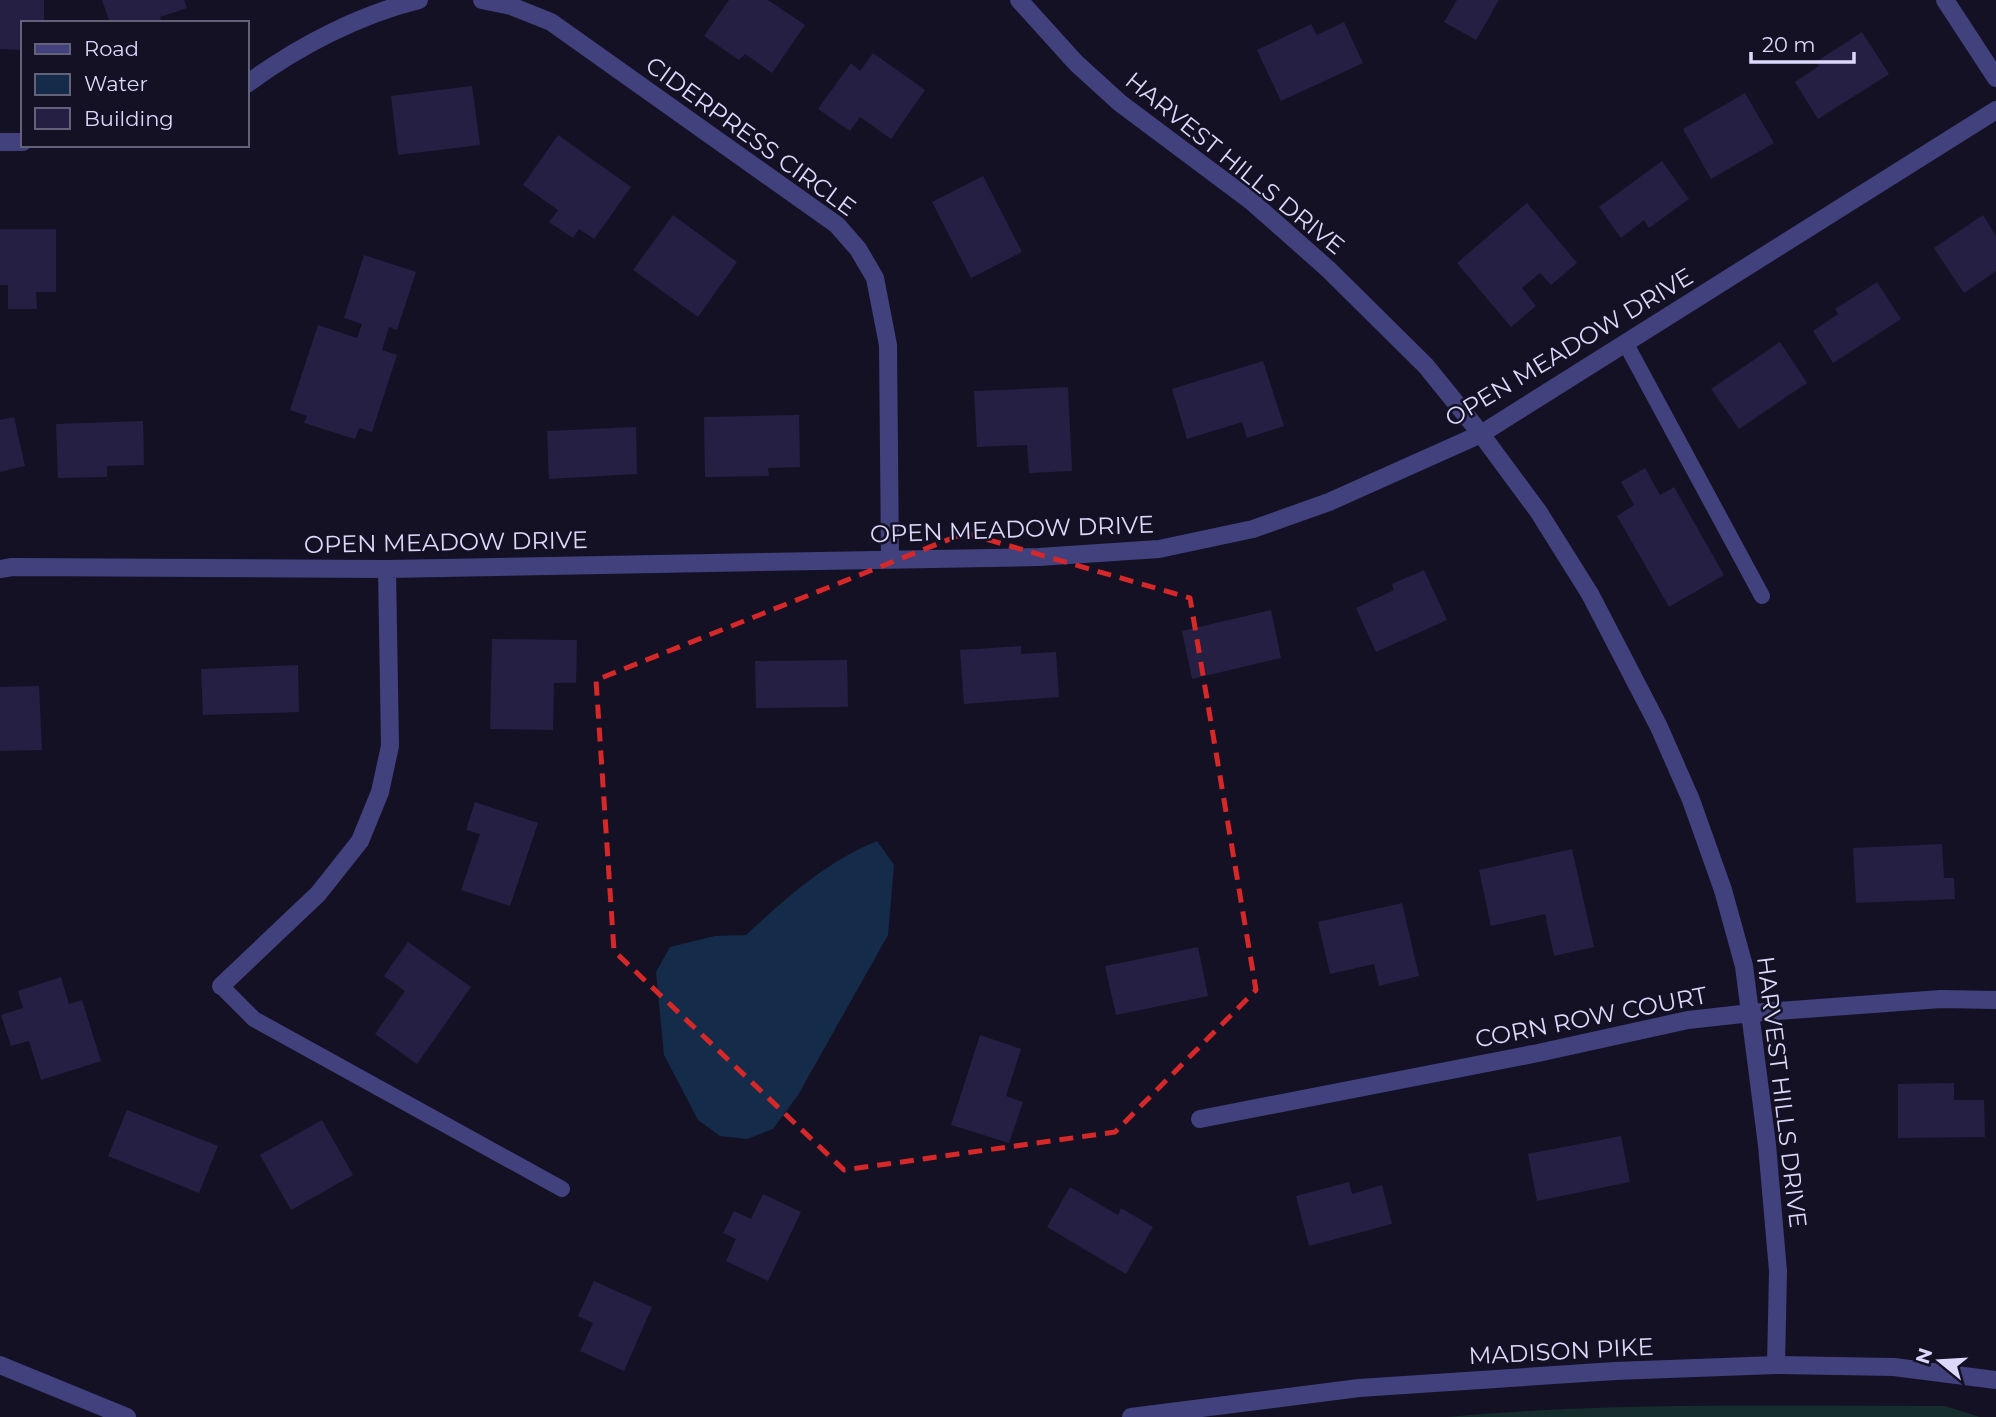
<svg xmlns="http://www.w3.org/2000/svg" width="1996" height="1417" font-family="Montserrat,sans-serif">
<rect width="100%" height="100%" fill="#141124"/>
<path fill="#152d2c" d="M1945 1406 1980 1417H1446C1611 1402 1779 1406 1945 1406Z"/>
<path fill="#152b4a" d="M877 841 894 865 888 935 798 1095 773 1129 747 1139 720 1136 698 1120 664 1055 656 972 670 947 715 936 746 935C786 898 826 862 877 841Z"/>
<path fill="#251f43" d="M0 0H44V23H23V50L0 49Z
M102 0H184L187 8 160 17 162 23H110Z
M729 0H768L805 25 772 73 745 54 739 60 704 36Z
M1457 0H1499L1476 40 1444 22Z
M1344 22 1363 63 1281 101 1257 50 1311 24 1317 35Z
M1862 32 1889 74 1818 119 1795 82 1819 66 1816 62Z
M873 53 925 90 891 139 860 117 850 131 818 109 851 63 860 71Z
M472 86 480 145 398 155 391 96Z
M1745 93 1774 143 1711 179 1683 129Z
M558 135 631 187 594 239 579 229 573 238 549 222 558 210 523 185Z
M1662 161 1689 199 1649 228 1644 220 1621 238 1599 207Z
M983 176 1022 252 971 278 932 202Z
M1527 203 1577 263 1551 285 1540 273 1522 288 1536 306 1511 327 1457 263Z
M673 215 737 262 698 317 633 270Z
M1983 215 1996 236V271L1964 293 1934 248Z
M0 229H56V292H36L37 309H8V285H0Z
M364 255 416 272 397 330 389 327 382 350 397 355 372 432 359 428 355 439 304 423 307 416 290 410 318 325 357 338 362 324 344 318Z
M1877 282 1901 319 1833 363 1813 331 1838 314 1835 309Z
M1780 342 1807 383 1739 429 1711 389Z
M1263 361 1284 426 1247 438 1242 422 1187 439 1172 389Z
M1068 387 1072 471 1029 473 1027 445 977 447 974 391Z
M799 415 800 467 768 468 769 476 705 477 704 417Z
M14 417 25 466 0 472V420Z
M143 421 144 465 107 466V477L58 478 56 424Z
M636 427 637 474 549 479 547 431Z
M1645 468 1660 495 1674 487 1724 575 1669 607 1617 516 1634 505 1621 482Z
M1424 570 1447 620 1376 652 1356 608 1394 590 1392 584Z
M1271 610 1281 658 1192 679 1182 631Z
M492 639 577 640 576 683H554L553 730 490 729Z
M1021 646V654L1056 652 1059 697 964 704 960 650Z
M847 660 848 707 756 708 755 661Z
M298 665 299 712 203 715 201 669Z
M39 686 42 750 0 751V687Z
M475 802 538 823 510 906 461 890 480 834 466 830Z
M1942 844 1944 878H1954L1955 899 1856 903 1853 848Z
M1572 849 1594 947 1554 956 1545 914 1491 926 1479 870Z
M1402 903 1419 976 1379 986 1374 964 1330 974 1318 922Z
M408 942 471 987 417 1064 375 1034 405 991 384 976Z
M1198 947 1208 996 1116 1015 1105 966Z
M61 977 69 1004 82 1000 101 1061 41 1080 29 1041 11 1046 1 1015 23 1008 18 991Z
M980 1035 1021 1049 1006 1096 1023 1102 1009 1143 951 1125Z
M1954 1083V1100H1984L1985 1137 1898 1138V1084Z
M127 1110 218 1146 199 1193 108 1156Z
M322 1120 353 1175 291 1210 260 1155Z
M1621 1136 1630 1182 1537 1201 1528 1154Z
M1349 1182 1352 1194 1382 1185 1392 1224 1309 1246 1296 1196Z
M1070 1187 1118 1215 1121 1208 1153 1227 1126 1274 1047 1227Z
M763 1194 801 1212 768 1281 726 1261 736 1239 723 1233 734 1211 751 1219Z
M594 1281 652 1307 624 1371 580 1351 593 1323 578 1316Z"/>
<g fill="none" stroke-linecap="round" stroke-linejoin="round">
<path stroke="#41417e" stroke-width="16" d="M1626 344 1762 596
M221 986 254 1019 562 1189"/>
<path stroke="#41417e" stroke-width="18" d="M482 0 511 6 551 22 837 225 858 249 875 278 888 345 890 558
M1019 0 1076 63 1120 103 1251 201 1328 269 1426 366 1481 434 1538 511 1590 594 1659 727 1691 800 1723 890 1744 966 1767 1145 1778 1271 1776 1365
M1945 0 1996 78
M247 84C297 47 358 15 419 0
M0 142H23
M0 569 12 567 387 569 1039 557 1159 549 1253 529 1329 502 1481 434 1996 110
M221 986 318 894 360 841 380 792 390 746 387 569
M1200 1119 1538 1053 1688 1020 1751 1013 1941 999 1996 1000"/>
<path stroke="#41417e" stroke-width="18" d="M0 1365 127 1417
M1131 1417 1359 1388 1615 1371 1776 1365 1894 1367 1996 1380"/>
</g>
<path fill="none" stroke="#d62828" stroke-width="5" stroke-dasharray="14 9" stroke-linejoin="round" d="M965 533 1190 598 1256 990 1115 1132 844 1170 614 951 596 680Z"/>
<g text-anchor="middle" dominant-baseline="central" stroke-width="5" stroke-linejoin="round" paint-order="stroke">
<g font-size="24" fill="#dbd8fb" stroke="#141124">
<text transform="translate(751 136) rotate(36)">CIDERPRESS CIRCLE</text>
<text transform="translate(1235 163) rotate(39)">HARVEST HILLS DRIVE</text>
<text transform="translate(1569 347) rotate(-31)">OPEN MEADOW DRIVE</text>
<text transform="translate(1012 529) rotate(-2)">OPEN MEADOW DRIVE</text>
<text transform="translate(446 542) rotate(-1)">OPEN MEADOW DRIVE</text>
<text transform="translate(1591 1017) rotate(-11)">CORN ROW COURT</text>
<text transform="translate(1782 1092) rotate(83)">HARVEST HILLS DRIVE</text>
<text transform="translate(1561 1351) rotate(-3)">MADISON PIKE</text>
</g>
</g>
<rect x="21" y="21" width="228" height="126" fill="#141124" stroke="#64617a" stroke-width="2"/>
<rect x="35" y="44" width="35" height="10" fill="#41417e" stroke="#64617a" stroke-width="2"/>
<text x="84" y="56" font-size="21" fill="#dbd8fb">Road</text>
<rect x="35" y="74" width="35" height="21" fill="#152b4a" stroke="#64617a" stroke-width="2"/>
<text x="84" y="91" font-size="21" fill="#dbd8fb">Water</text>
<rect x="35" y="108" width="35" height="21" fill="#251f43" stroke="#64617a" stroke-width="2"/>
<text x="84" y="126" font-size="21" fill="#dbd8fb">Building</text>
<g transform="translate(1940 1361) rotate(288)" stroke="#141124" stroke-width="5" paint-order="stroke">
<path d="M0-5L12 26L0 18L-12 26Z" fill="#dbd8fb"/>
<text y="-10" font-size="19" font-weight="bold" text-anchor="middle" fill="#dbd8fb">N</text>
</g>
<path d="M1751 52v10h103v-10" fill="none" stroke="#dbd8fb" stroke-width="3.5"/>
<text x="1762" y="52" font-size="21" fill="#dbd8fb" stroke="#141124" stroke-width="5" paint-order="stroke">20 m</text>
</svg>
